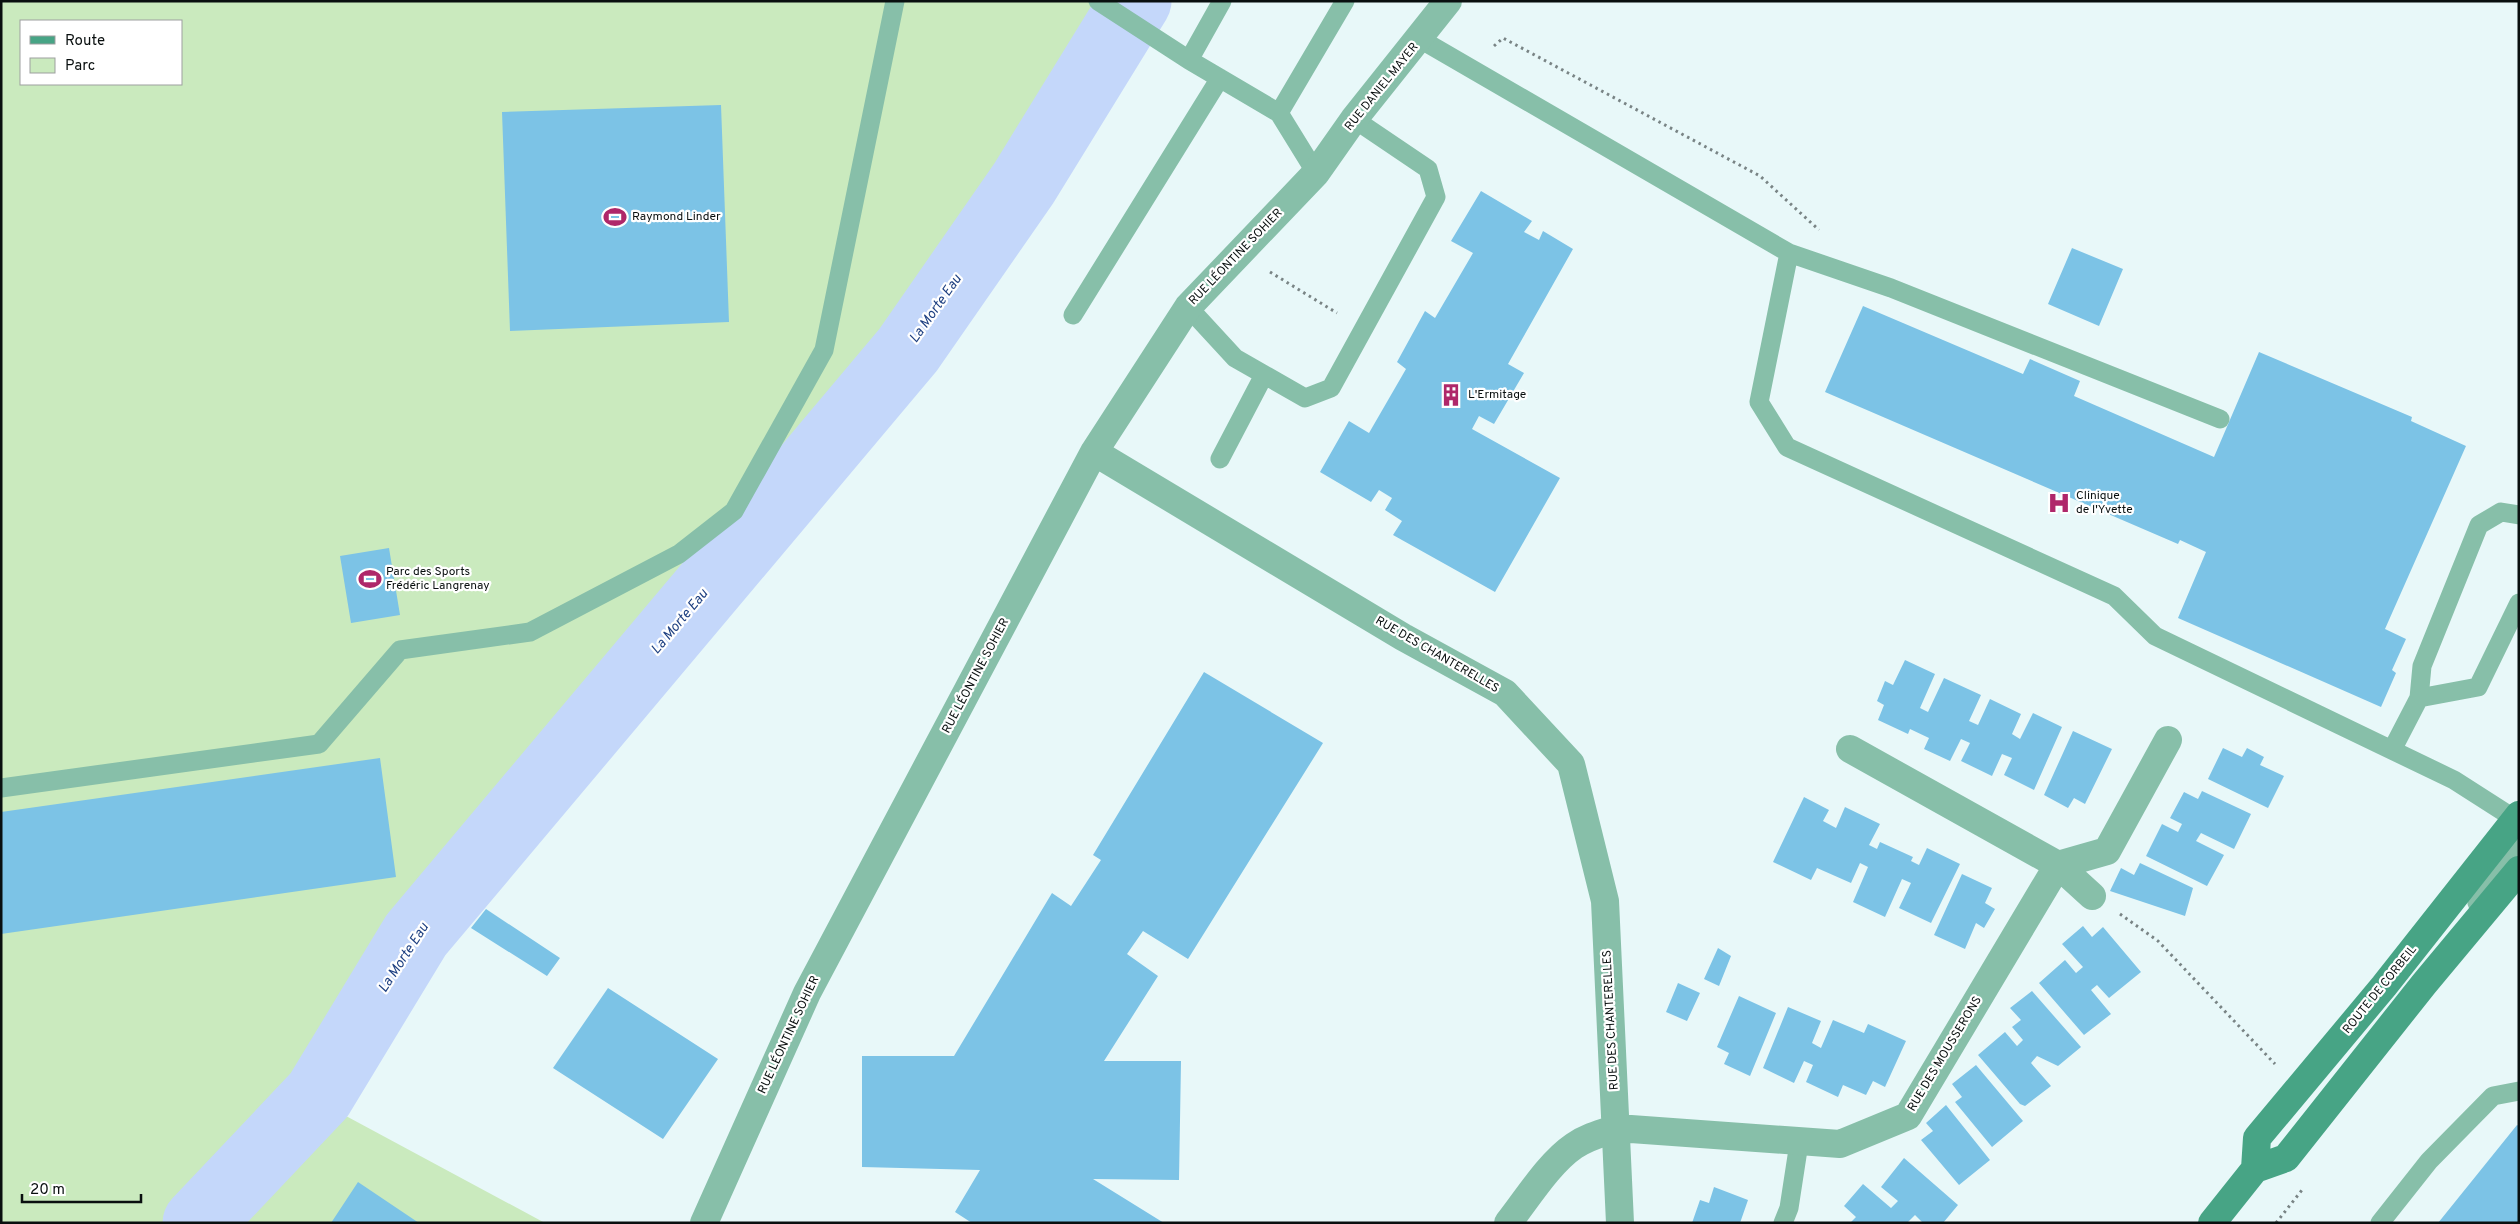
<svg xmlns="http://www.w3.org/2000/svg" width="2520" height="1224" font-family="Overpass,sans-serif">
<rect width="100%" height="100%" fill="#e8f8f9"/>
<path fill="#caeabe" fill-rule="evenodd" d="M1 1H1153L917 365 561 792 422 953 333 1109 545 1223H1ZM21 21H181V84H21Z"/>
<g fill="none" stroke-linecap="round" stroke-linejoin="round">
<path stroke="#c4d7fa" stroke-width="71" d="M198 1223 319 1095 416 935 908 350 1024 183 1136 1"/>
</g>
<path fill="#7cc3e6" d="M721 105 729 322 510 331 502 112Z
M1481 191 1532 221 1524 232 1539 240 1543 231 1573 249 1508 364 1524 373 1494 424 1479 416 1472 429 1560 478 1495 592 1393 535 1402 521 1385 510 1392 498 1379 490 1371 502 1320 472 1349 421 1369 433 1406 369 1397 362 1425 311 1435 318 1473 253 1451 241Z
M2072 248 2123 269 2099 326 2048 304Z
M1863 306 2023 374 2030 359 2080 381 2074 396 2214 457 2259 352 2412 417 2411 421 2466 446 2385 629 2406 639 2392 670 2396 673 2381 707 2178 618 2206 552 2180 540 2178 544 1825 392Z
M389 548 400 615 351 623 340 556Z
M1905 660 1935 674 1920 708 1928 712 1944 678 1981 695 1969 721 1978 725 1990 699 2021 714 2012 734 2020 739 2033 713 2062 727 2034 790 2004 775 2012 758 2002 754 1992 776 1961 761 1970 743 1961 739 1950 761 1924 749 1929 738 1910 729 1908 734 1878 720 1884 705 1877 701 1885 681 1893 685Z
M1204 672 1323 743 1188 959 1143 931 1127 954 1158 976 1104 1061H1181L1179 1180 1093 1179 1164 1223H972L955 1212 980 1170 862 1167V1056H954L1052 893 1071 906 1101 860 1093 855Z
M2073 731 2112 749 2085 804 2074 798 2068 808 2044 795Z
M2223 748 2242 757 2247 748 2264 757 2260 765 2284 776 2268 808 2208 779Z
M380 758 396 877 1 934V812Z
M2202 791 2251 814 2234 849 2201 833 2196 841 2224 855 2207 886 2146 856 2162 824 2178 832 2182 824 2170 818 2184 792 2198 799Z
M1804 797 1829 810 1823 821 1836 828 1845 807 1880 824 1869 845 1877 849 1880 842 1913 857 1911 861 1919 865 1927 848 1960 864 1931 923 1899 908 1911 883 1902 879 1885 917 1853 902 1868 867 1860 863 1851 883 1817 868 1811 880 1773 862Z
M2140 863 2193 888 2185 916 2110 891 2121 868 2134 875Z
M1962 874 1992 888 1985 903 1995 909 1984 928 1976 923 1965 949 1934 935Z
M486 909 560 958 547 976 471 928Z
M2083 926 2092 937 2103 927 2141 972 2109 998 2097 985 2091 990 2111 1014 2084 1035 2039 983 2065 960 2076 973 2083 967 2062 944Z
M1718 948 1731 956 1719 986 1704 979Z
M1678 983 1700 993 1687 1021 1666 1012Z
M608 988 718 1059 663 1139 553 1068Z
M2032 991 2081 1047 2058 1066 2037 1056 2031 1063 2051 1086 2025 1106 2020 1104 1978 1055 2005 1032 2017 1046 2023 1040 2012 1027 2021 1020 2010 1008Z
M1739 996 1776 1013 1750 1076 1724 1064 1729 1053 1717 1047Z
M1788 1007 1821 1021 1812 1043 1821 1048 1833 1020 1864 1033 1868 1024 1906 1041 1885 1087 1873 1081 1866 1095 1843 1085 1838 1097 1806 1082 1813 1065 1804 1061 1794 1083 1763 1068Z
M1976 1065 2023 1121 1992 1147 1955 1102 1962 1097 1952 1084Z
M1946 1105 1990 1160 1959 1185 1921 1140 1933 1131 1926 1123Z
M2517 1125 2519 1126V1223H2438Z
M1904 1158 1958 1205 1943 1223H1923L1915 1215 1907 1223H1850L1856 1217 1844 1206 1863 1184 1891 1208 1898 1201 1881 1187Z
M358 1182 419 1223H331Z
M1714 1187 1748 1200 1740 1223H1692L1700 1200 1709 1203Z"/>
<g fill="none" stroke-linecap="round" stroke-linejoin="round">
<path stroke="#798485" stroke-width="3" stroke-dasharray="2.5 4" stroke-linecap="butt" d="M1494 46 1503 38 1760 176 1819 230
M1270 272 1337 313
M2120 914 2158 941 2275 1064
M2276 1223 2302 1190"/>
<path stroke="#87bfa9" stroke-width="19" d="M1098 1 1189 60 1279 113 1316 173
M1420 39 1789 253 1759 402 1787 447 2114 596 2155 636 2454 780 2515 819V845L2477 903
M1189 60 1222 1
M1279 113 1345 1
M1789 253 1891 288 2220 419
M1188 307 1235 358 1305 398 1331 388 1436 197 1428 169 1354 119
M1073 315 1220 78
M1220 459 1264 375
M2419 698 2478 687 2519 603
M2392 750 2419 698 2422 666 2479 525 2501 512 2519 515
M1 788 319 744 400 650 530 632 679 554 734 511 824 350 895 1
M1783 1223 1789 1208 1799 1143
M2380 1223 2429 1161 2493 1096 2519 1091"/>
<path stroke="#87bfa9" stroke-width="28" d="M1094 452 1403 637 1505 693 1571 764 1605 901 1620 1223
M1850 749 2058 865 2092 896
M704 1223 807 993 1094 452 1188 307 1316 173 1354 119 1448 1
M1508 1223C1527 1199 1549 1163 1574 1146 1587 1137 1602 1133 1617 1128L1840 1144 1908 1116 2058 865 2107 851 2168 740"/>
<path stroke="#47a485" stroke-width="28" d="M2255 1169 2257 1138 2384 986 2519 815
M2212 1223 2255 1169 2286 1158 2424 984 2519 870"/>
</g>
<defs>
<symbol id="stadium-bare" viewBox="-9 -9 18 18"><path d="M0-5a6.5 5 0 1 0 0 10a6.5 5 0 1 0 0-10ZM-3.5-1.8h7v3.6h-7Z" fill="#af276a" stroke="#fff" stroke-width="2.5" paint-order="stroke"/></symbol>
<symbol id="building-bare" viewBox="-9 -9 18 18"><path d="M-4-6H4V6H1V3H-1V6H-4ZM-2.5-4.3h1.7v1.8h-1.7ZM.8-4.3h1.7v1.8H.8ZM-2.5-1h1.7V.8h-1.7ZM.8-1h1.7V.8H.8Z" fill="#af276a" stroke="#fff" stroke-width="2.5" paint-order="stroke"/></symbol>
<symbol id="hospital-bare" viewBox="-9 -9 18 18"><path d="M-5-5h3v3.5h4V-5h3V5h-3V1.5h-4V5h-3Z" fill="#af276a" stroke="#fff" stroke-width="2.5" paint-order="stroke"/></symbol>
</defs>
<g fill-rule="evenodd">
<use href="#stadium-bare" x="599" y="201" width="32" height="32"/>
<use href="#building-bare" x="1435" y="379" width="32" height="32"/>
<use href="#hospital-bare" x="2043" y="487" width="32" height="32"/>
<use href="#stadium-bare" x="354" y="563" width="32" height="32"/>
</g>
<g text-anchor="middle" dominant-baseline="central" stroke-width="4.5" stroke-linejoin="round" paint-order="stroke">
<g font-size="12" fill="#090f0f" stroke="#fff">
<text transform="translate(1382 87) rotate(-51)">RUE DANIEL MAYER</text>
<text transform="translate(1236 257) rotate(-46)">RUE LÉONTINE SOHIER</text>
<text transform="translate(1437 655) rotate(30)">RUE DES CHANTERELLES</text>
<text transform="translate(976 676) rotate(-62)">RUE LÉONTINE SOHIER</text>
<text transform="translate(2380 990) rotate(-51)">ROUTE DE CORBEIL</text>
<text transform="translate(1611 1020) rotate(-93)">RUE DES CHANTERELLES</text>
<text transform="translate(789 1035) rotate(-65)">RUE LÉONTINE SOHIER</text>
<text transform="translate(1945 1054) rotate(-59)">RUE DES MOUSSERONS</text>
</g>
<g font-size="12" fill="#090f0f" stroke="#fff" text-anchor="start">
<text x="632" y="217">Raymond Linder</text>
<text x="1468" y="395">L'Ermitage</text>
<text x="2076" y="496">Clinique<tspan x="2076" dy="14">de l'Yvette</tspan></text>
<text x="386" y="572">Parc des Sports<tspan x="386" dy="14">Frédéric Langrenay</tspan></text>
</g>
<g font-size="14" font-style="italic" fill="#1f4182" stroke="#fff">
<text transform="translate(936 309) rotate(-55)">La Morte Eau</text>
<text transform="translate(680 622) rotate(-50)">La Morte Eau</text>
<text transform="translate(404 958) rotate(-57)">La Morte Eau</text>
</g>
</g>
<rect width="2520" height="1224" fill="none" stroke="#090f0f" stroke-width="5"/>
<rect x="20" y="20" width="162" height="65" fill="#ffffff" stroke="#9d9f9f"/>
<rect x="30" y="36" width="25" height="8" fill="#47a485" stroke="#9d9f9f"/>
<text x="65" y="45" font-size="15" fill="#090f0f">Route</text>
<rect x="30" y="58" width="25" height="15" fill="#caeabe" stroke="#9d9f9f"/>
<text x="65" y="70" font-size="15" fill="#090f0f">Parc</text>
<path d="M22 1194v8h119v-8" fill="none" stroke="#090f0f" stroke-width="2.5"/>
<text x="30" y="1194" font-size="15" fill="#090f0f" stroke="#ffffff" stroke-width="4" paint-order="stroke">20 m</text>
</svg>
